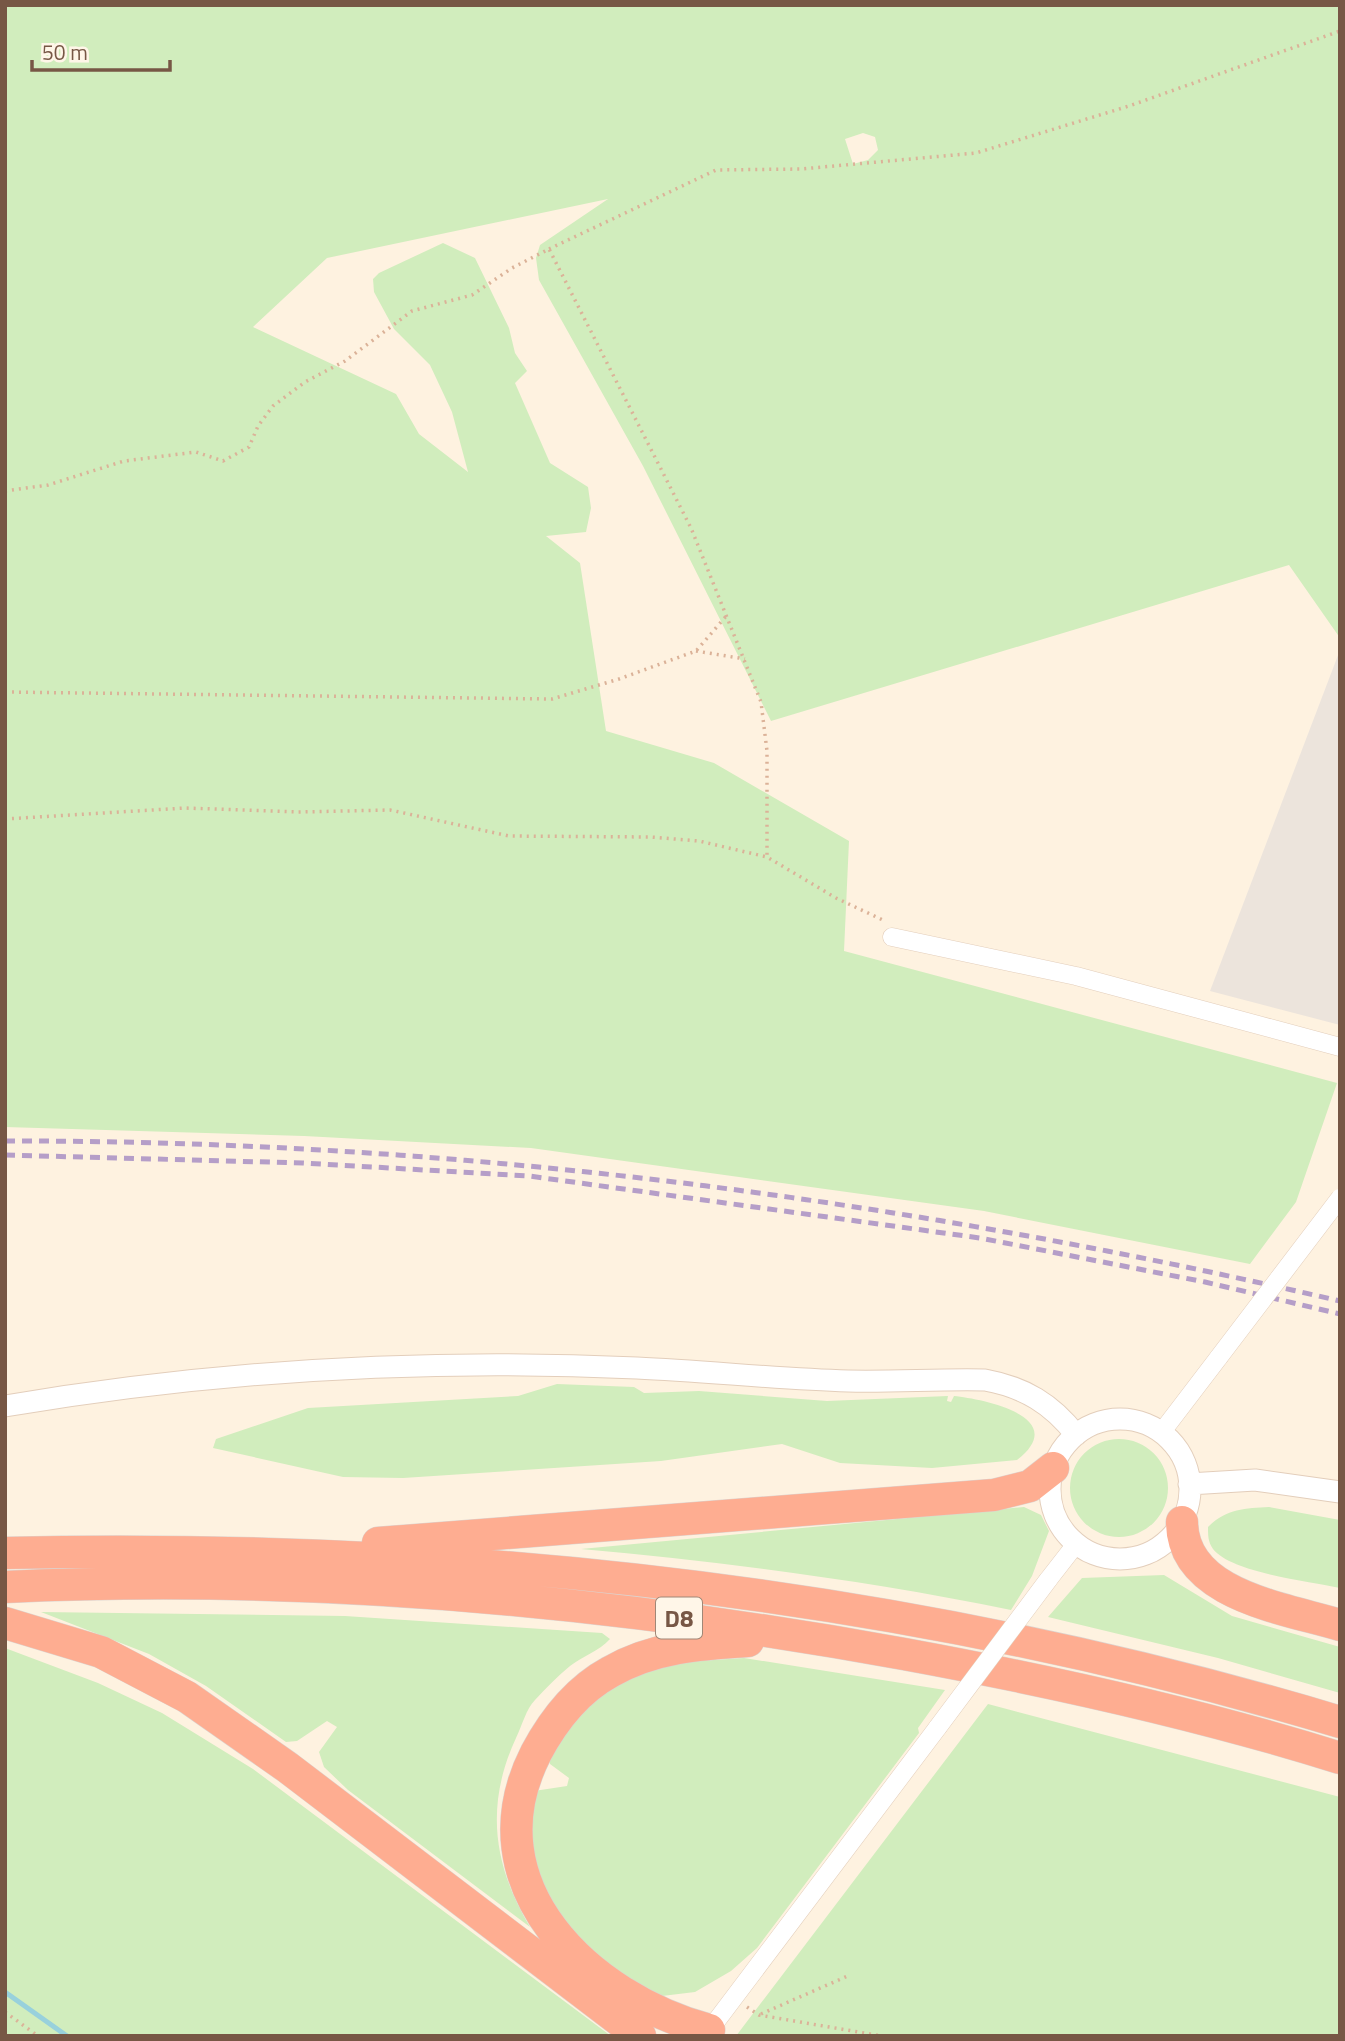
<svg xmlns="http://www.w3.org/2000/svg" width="1345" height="2041" font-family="'Titillium Web',sans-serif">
<rect width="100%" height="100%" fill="#fef2e0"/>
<path fill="#ece4dc" d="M1340 650V1025L1210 991Z"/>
<path fill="#d1edbd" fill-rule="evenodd" d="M5 5H1340V638L1289 565 771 721 643 466 539 280 536 258 540 245 608 199 327 258 253 327 396 394 419 434 468 472 452 412 430 365 394 329 374 292 373 279 379 273 443 243 475 258 509 328 515 353 527 371 515 383 550 463 588 487 591 508 586 532 546 536 580 563 606 731 714 763 849 841 844 951 1337 1083 1296 1202 1250 1264 984 1211 531 1148 304 1136 5 1127ZM863 133 875 137 878 150 868 160 853 164 845 139Z
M557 1384 634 1387 644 1393 699 1391 827 1401 948 1396 947 1401 951 1402 954 1396C983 1399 1072 1417 1017 1460L932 1468 840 1463 782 1444 661 1461 403 1478 343 1477 213 1448 216 1439 308 1408 518 1396Z
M1070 1488a49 49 0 1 1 98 0a49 49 0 1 1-98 0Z
M1024 1507 1041 1515 1049 1531 1032 1576 1011 1610C869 1581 725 1562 581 1549Z
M1269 1507 1340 1520V1588C1309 1581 1232 1573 1213 1549 1208 1542 1208 1535 1208 1527 1226 1509 1245 1508 1269 1507Z
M1164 1575 1232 1616 1340 1647V1693L1218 1658 1048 1617 1082 1578Z
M41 1612 345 1616 602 1633 610 1639C599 1651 583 1656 570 1666 558 1676 546 1688 535 1700 526 1709 522 1726 516 1738 485 1805 493 1865 530 1927L348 1790 324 1767 319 1752 337 1727 327 1721 297 1741 286 1742 206 1686 149 1654Z
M5 1648 98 1683 162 1713 253 1769 611 2036H5Z
M744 1658 945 1690 918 1728 919 1733 757 1948 731 1971 695 1992 662 1996 636 1990 560 1925 531 1858 534 1791 567 1786 569 1778 550 1764 548 1754 561 1732 620 1677 667 1663Z
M988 1704 1340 1797V2036H736Z"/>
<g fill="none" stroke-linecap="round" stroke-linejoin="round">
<path stroke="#98d1dc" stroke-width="5" d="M5 1992 67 2036"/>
<defs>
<path id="minor" d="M892 937 1076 976 1340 1047
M1161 1433 1219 1357
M1048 1580 1076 1544
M705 2036 938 1727"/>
<path id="tertiary" d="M5 1406C213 1371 426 1358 637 1368 707 1371 777 1379 848 1381 894 1382 939 1379 985 1380 1024 1387 1052 1404 1076 1435
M1050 1489a70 70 0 1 1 140 0a70 70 0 1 1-140 0Z
M1189 1484 1255 1480 1340 1492"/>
<path id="motorway" d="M1182 1522C1182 1595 1284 1608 1340 1625
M378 1543 994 1495 1030 1486 1053 1468
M5 1553C455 1543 908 1592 1340 1722
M5 1587C306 1573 608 1600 904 1654 1051 1681 1197 1713 1340 1758
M5 1623 101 1652 187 1697 287 1767 640 2036
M709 2030C590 1998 468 1886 536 1753 553 1721 577 1690 610 1672 653 1647 700 1644 748 1641"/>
</defs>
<use href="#minor" stroke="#e3cebb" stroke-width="19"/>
<use href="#tertiary" stroke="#e3cebb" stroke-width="23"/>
<use href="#motorway" stroke="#dcd3cf" stroke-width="33"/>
<path stroke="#dbb298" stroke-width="3.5" stroke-dasharray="2 5" stroke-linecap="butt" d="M549 249 716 170 801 169 976 153 1129 106 1340 31
M5 491 48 485 124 461 196 452 223 461 249 447 258 426 273 406 305 382 345 361 412 311 472 295 512 268 549 249 691 528 761 702 767 751V857L836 898 885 921
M696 651 745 659
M5 692 552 699 619 679 696 651 728 614
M5 819 185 808 298 812 390 810 509 836 651 837 699 841 767 857
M747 2007 759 2015 882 2036
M5 2012 38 2036
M761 2014 850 1975"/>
<use href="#minor" stroke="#fff" stroke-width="18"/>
<use href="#tertiary" stroke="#fff" stroke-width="21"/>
<use href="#motorway" stroke="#fead91" stroke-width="32"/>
<path stroke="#b59ec8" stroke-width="5" stroke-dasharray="10 7" stroke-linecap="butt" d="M5 1141C455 1140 903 1199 1340 1301
M5 1155 303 1163 529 1176 980 1238 1205 1282 1340 1314"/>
<defs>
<path id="minor-bridge" d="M1219 1357 1340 1198
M938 1727 1048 1580"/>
</defs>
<use href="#minor-bridge" stroke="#e3cebb" stroke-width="19" stroke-linecap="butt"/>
<use href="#minor-bridge" stroke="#fff" stroke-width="18"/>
</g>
<g text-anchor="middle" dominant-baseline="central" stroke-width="5" stroke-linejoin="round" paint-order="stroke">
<rect fill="#fff6e8" stroke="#a08776" stroke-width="2" x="656" y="1597.5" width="46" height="41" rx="5"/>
<g font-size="24" font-weight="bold" fill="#775745">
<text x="679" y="1618">D8</text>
</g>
</g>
<rect width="1345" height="2041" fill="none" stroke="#775745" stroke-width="14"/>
<path d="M32 60v10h138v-10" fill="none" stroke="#775745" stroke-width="3.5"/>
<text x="42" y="60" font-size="21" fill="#775745" stroke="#fff6e8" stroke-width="5" paint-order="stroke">50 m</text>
</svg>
